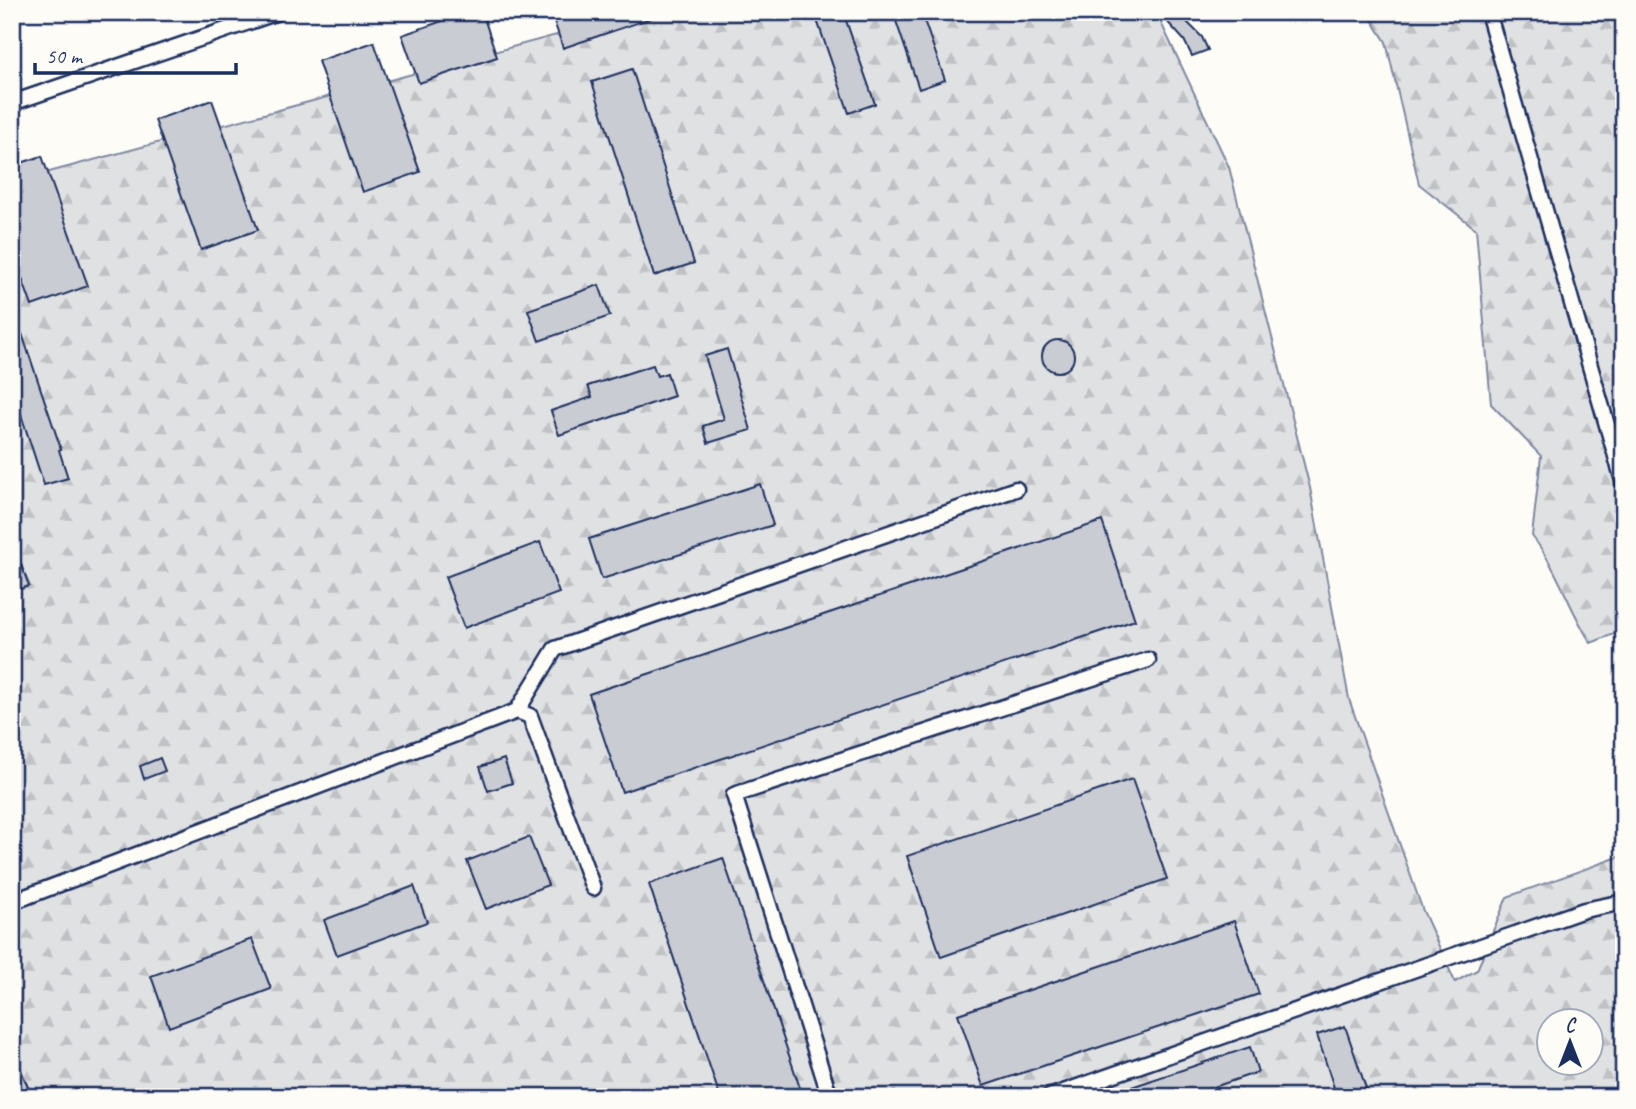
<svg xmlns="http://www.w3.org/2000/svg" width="1636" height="1109" font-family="Caveat,sans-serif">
<defs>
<pattern id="forest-firs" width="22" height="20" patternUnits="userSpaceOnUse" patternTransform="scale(1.75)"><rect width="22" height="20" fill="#e0e1e3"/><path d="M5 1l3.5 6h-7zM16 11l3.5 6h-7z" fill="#c0c1c5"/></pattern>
</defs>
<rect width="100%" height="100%" fill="#fdfcf7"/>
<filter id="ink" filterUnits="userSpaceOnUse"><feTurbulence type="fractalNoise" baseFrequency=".0143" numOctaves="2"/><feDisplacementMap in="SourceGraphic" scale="14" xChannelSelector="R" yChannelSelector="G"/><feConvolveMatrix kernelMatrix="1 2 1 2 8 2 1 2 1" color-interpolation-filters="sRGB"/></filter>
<g filter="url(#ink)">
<path fill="url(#forest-firs)" stroke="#7e88a0" stroke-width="2" fill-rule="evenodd" d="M642 12H1156L1229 167 1310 488 1349 699 1423 911 1455 982 1477 970 1507 897 1624 855V1097H12V182ZM1548 1021H1590V1064H1548Z
M1367 12H1624V630L1591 643C1569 609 1558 569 1532 536L1541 456 1491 404 1476 229 1419 184 1386 42Z"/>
<path fill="#c9ccd3" stroke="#1b2f5e" stroke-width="2" d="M468 12H482L497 57 419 83 402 35Z
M551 12H669L563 48Z
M829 12H843L875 104 849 113 816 17Z
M893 12H921L945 80 919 89Z
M1162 12H1181L1184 19 1202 37 1208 50 1192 56 1184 40 1164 18Z
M374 42 420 172 363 192 318 61Z
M632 69 694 263 654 276 592 82Z
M212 100 258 230 201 250 155 120Z
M42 156 88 286 32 306 12 251V166Z
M599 285 610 316 539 341 528 310Z
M19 325 61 449 59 450 68 478 44 485 12 387V327Z
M1042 356a16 16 0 1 1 32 0a16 16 0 1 1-32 0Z
M727 349 751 430 708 443 703 426 724 419 705 356Z
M653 365 657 376 667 373 674 396 559 435 551 411 592 397 588 386Z
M760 484 773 525 602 579 589 539Z
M1102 521 1135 620 622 792 589 694Z
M12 540 29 586 12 592Z
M540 542 559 593 464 628 445 577Z
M160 758 165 771 144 779 140 766Z
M504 759 512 783 488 791 480 767Z
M1132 779 1167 879 941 957 907 856Z
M529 837 548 885 486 909 467 861Z
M723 858 803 1097H720L649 884Z
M414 886 427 922 337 955 324 920Z
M1234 921 1259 994 983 1086 958 1014Z
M252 939 271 989 169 1027 151 976Z
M1345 1026 1369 1097H1337L1317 1035Z
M1250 1047 1258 1072 1185 1097H1102Z
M12 1048 32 1097H12Z"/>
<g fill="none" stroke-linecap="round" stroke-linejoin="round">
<defs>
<path id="lane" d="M1488 12 1624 484
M12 103 278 12
M517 711 530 716 593 888
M12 902 517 711 555 649 1016 489
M830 1097 734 795 1148 660
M1049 1097 1584 910 1624 902"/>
</defs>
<use href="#lane" stroke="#1b2f5e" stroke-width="19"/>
<use href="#lane" stroke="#fdfcf7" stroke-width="14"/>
</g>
</g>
<rect width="1636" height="1109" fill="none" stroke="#fdfcf7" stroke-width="42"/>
<rect x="21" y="21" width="1594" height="1067" fill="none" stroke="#1b2f5e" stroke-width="2.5" filter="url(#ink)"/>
<g transform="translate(1570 1042)"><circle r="33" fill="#fdfcf7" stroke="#a3aaba" stroke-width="2"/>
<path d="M0-5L12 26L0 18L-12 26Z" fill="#1b2f5e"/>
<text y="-10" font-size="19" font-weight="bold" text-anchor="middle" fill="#1b2f5e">С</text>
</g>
<path d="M35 63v10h201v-10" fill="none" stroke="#1b2f5e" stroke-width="3.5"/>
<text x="46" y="63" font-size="21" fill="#1b2f5e" stroke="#fdfcf7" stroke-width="5" paint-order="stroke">50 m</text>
</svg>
